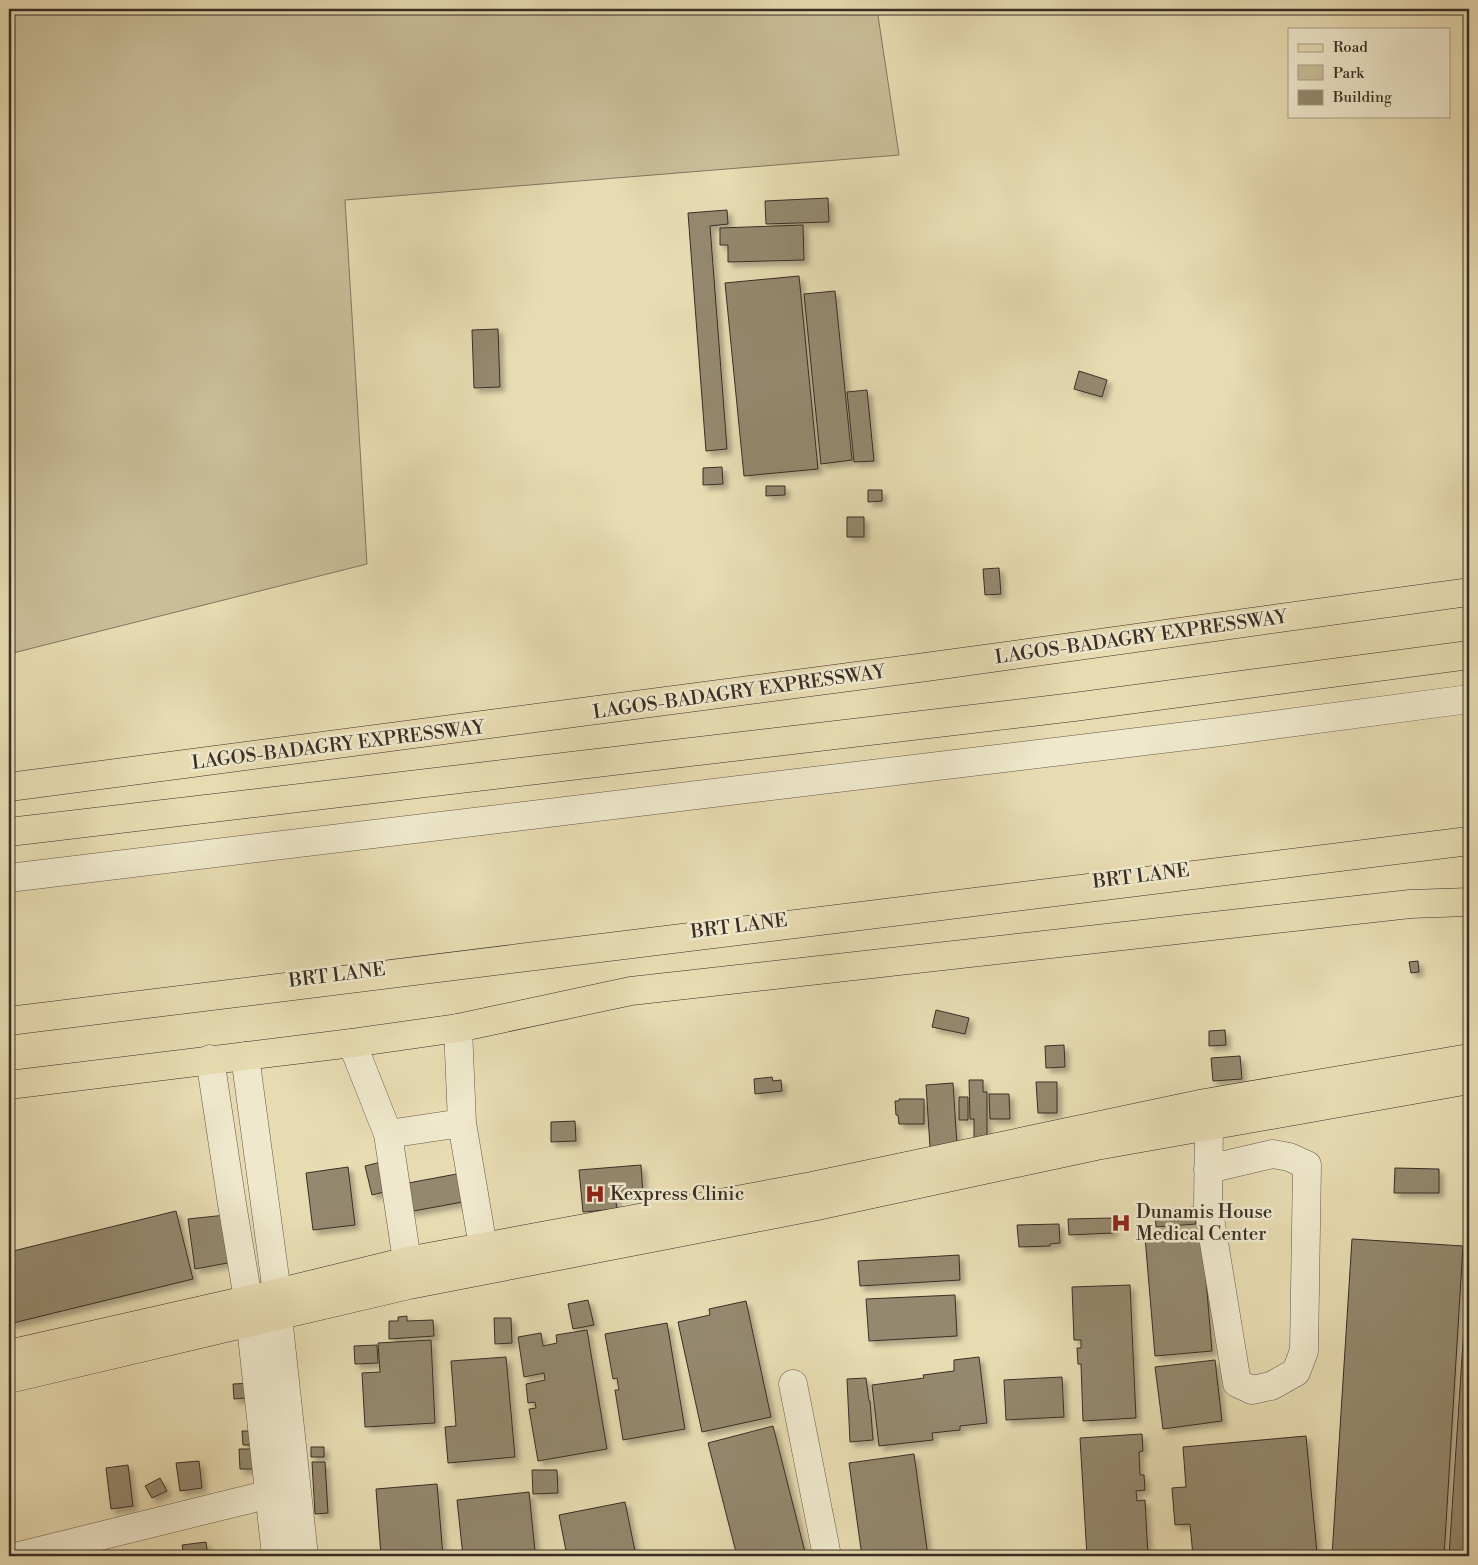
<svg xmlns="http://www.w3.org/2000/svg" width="1478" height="1565" font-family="'Libre Bodoni',serif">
<defs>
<filter id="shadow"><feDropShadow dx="4.5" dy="4.5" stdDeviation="2.5" flood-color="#0004"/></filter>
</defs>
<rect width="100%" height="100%" fill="#e7dbb1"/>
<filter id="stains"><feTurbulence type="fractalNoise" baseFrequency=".004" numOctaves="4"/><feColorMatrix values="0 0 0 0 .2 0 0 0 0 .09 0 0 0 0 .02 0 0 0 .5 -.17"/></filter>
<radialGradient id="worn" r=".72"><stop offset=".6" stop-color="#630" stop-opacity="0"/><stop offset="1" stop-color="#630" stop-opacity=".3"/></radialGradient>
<path fill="#cabe99" stroke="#827660" d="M9 9H877L899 155 345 200 367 564 9 654Z"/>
<path fill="#94886e" stroke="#3a2e26" filter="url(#shadow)" d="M828 198 829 222 766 224 765 201Z
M727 210 728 224 710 226 727 449 706 451 688 213Z
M803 225 804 260 728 262V245H720V228Z
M799 276 818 469 744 476 725 283Z
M835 291 852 460 821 464 804 294Z
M498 329 500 387 474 388 472 330Z
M1079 371 1107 380 1102 397 1074 389Z
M867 390 874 461 854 462 847 392Z
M722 467 723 484 703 485V468Z
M766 486H785V495L766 496Z
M868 490H882V501L868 502Z
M847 517H864V537H847Z
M999 568 1001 594 985 595 983 569Z
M1418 961 1419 972 1411 973 1409 962Z
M936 1010 969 1018 965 1034 932 1027Z
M1225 1030 1226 1045 1209 1046V1031Z
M1064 1045 1065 1067 1046 1068 1045 1046Z
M1240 1056 1242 1079 1213 1081 1211 1058Z
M772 1077 773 1081 781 1080 782 1091 755 1094 754 1079Z
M969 1080H983V1092H987V1139H974V1119H970Z
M1036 1082H1057V1113H1038Z
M953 1083 957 1145 930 1147 926 1085Z
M989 1094H1009L1010 1119H990Z
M959 1097H968V1120H959Z
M899 1099H924V1124H899L898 1115H896L895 1101H899Z
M575 1121 576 1141 551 1142V1122Z
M385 1161 392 1190 372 1195 365 1166Z
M641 1165 643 1194 615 1196 617 1209 583 1212 579 1170Z
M348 1167 355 1225 313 1230 306 1173Z
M1395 1168 1439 1169V1193H1394Z
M462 1173 468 1201 408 1212 403 1184Z
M1195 1207 1196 1224 1156 1227 1155 1210Z
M176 1211 193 1279 9 1324V1252Z
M226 1215 233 1262 195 1269 188 1219Z
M1112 1218 1113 1233 1069 1235 1068 1219Z
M1059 1224 1060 1243 1050 1244V1246L1019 1247 1017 1225Z
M1202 1232 1212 1351 1155 1356 1145 1237Z
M1352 1239 1463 1246 1444 1556H1332Z
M1469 1249V1556H1449Z
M959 1255 960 1280 860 1286 858 1261Z
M1130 1285 1136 1418 1083 1421 1081 1364H1078L1077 1348H1081V1340H1074L1072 1287Z
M955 1295 957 1336 869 1341 866 1299Z
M588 1300 594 1325 573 1329 568 1304Z
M746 1301 771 1417 702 1432 678 1322 710 1315 709 1309Z
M407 1316V1321L433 1320 434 1336 389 1339V1321H398V1317Z
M494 1318H511L512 1343 495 1344Z
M667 1323 685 1429 623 1440 615 1390H619L617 1378 613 1379 605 1334Z
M587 1330 607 1449 538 1461 529 1409 536 1408 535 1402 528 1403 526 1384 545 1380 544 1373 524 1377 518 1337 541 1333 543 1346 557 1343 556 1335Z
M431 1340 435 1423 365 1427 362 1373 380 1372 378 1343Z
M377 1345 378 1363 355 1364 354 1346Z
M506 1357 515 1457 448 1463 445 1427 456 1426 451 1361Z
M979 1357 987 1423 960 1426V1430L932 1433 933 1440 879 1446 872 1385 924 1378 923 1375 954 1371V1360Z
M1215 1360 1222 1421 1163 1429 1155 1367Z
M1062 1377 1064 1417 1006 1420 1004 1380Z
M866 1378 869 1401H870L873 1440 850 1442 847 1379Z
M254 1383 255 1397 234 1399 233 1384Z
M773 1426 806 1556H737L708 1443Z
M242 1431H262L258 1445H243Z
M1142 1434 1143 1451 1139 1452 1140 1475H1144L1145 1490 1136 1491 1137 1501 1145 1500 1148 1556H1087L1080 1438Z
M1306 1436 1317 1553 1279 1556H1193L1190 1524 1175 1525 1172 1488 1186 1487 1183 1447Z
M311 1447H324V1457H311Z
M239 1449H259L256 1469H240Z
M914 1454 928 1556H862L849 1463Z
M199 1461 202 1488 180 1491 176 1463Z
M312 1462H325L328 1513 315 1514Z
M128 1465 133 1506 111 1509 106 1468Z
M532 1470H557L558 1493 533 1494Z
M160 1478 167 1491 152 1498 145 1486Z
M437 1484 443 1556H381L376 1489Z
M529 1492 535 1551H539V1556H463L457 1500Z
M625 1502 636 1556H567L559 1515Z
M206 1542 208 1556H184L182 1545Z"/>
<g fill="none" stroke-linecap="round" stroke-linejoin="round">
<defs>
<path id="minor" d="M9 878 1220 732 1469 699
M458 1028 462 1123 483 1247
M352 1043 388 1134 407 1261
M245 1056 277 1293 278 1317 304 1556
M210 1059 232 1204 248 1299 276 1556
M388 1134 462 1123
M1208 1169 1273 1154 1289 1157 1307 1165 1304 1351 1296 1372 1271 1386 1252 1390 1237 1383 1208 1206 1209 1125
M793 1384 827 1556
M19 1556 270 1494"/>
<path id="major" d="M9 787 926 667 1469 592
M9 1085 352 1043 458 1028 631 991 1410 904 1469 902
M9 1354 277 1293 407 1261 812 1186 1205 1103 1469 1058
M9 1379 409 1285 817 1206 1096 1146 1469 1080"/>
<path id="highway" d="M9 832 1074 707 1469 655
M9 1021 1469 841"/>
</defs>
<use href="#minor" stroke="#655949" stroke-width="29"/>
<use href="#major" stroke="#3a2e26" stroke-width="29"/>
<use href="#highway" stroke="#3a2e26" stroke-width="29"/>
<use href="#minor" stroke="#efe8cc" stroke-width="28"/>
<use href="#major" stroke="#e7dbb1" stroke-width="28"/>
<use href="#highway" stroke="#e7dbb1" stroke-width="28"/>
</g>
<defs>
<symbol id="hospital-bare" viewBox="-9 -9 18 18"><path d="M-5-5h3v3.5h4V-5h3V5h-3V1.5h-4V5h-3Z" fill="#8f2418" stroke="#efe8cc" stroke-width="2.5" paint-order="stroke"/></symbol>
</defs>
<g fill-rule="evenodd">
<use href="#hospital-bare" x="581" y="1180" width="28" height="28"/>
<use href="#hospital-bare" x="1107" y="1209" width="28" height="28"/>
</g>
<g text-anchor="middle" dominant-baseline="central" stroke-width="5" stroke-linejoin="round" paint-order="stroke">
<g font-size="19" fill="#3a2e26" stroke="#efe8cc">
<text transform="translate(1141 637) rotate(-8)">LAGOS-BADAGRY EXPRESSWAY</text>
<text transform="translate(739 692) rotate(-8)">LAGOS-BADAGRY EXPRESSWAY</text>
<text transform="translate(338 745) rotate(-7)">LAGOS-BADAGRY EXPRESSWAY</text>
<text transform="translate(1141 876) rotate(-7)">BRT LANE</text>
<text transform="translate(739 926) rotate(-7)">BRT LANE</text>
<text transform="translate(337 975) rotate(-7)">BRT LANE</text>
</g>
<g font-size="19" fill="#3a2e26" stroke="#efe8cc" text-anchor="start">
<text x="610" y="1194">Kexpress Clinic</text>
<text x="1136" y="1212">Dunamis House<tspan x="1136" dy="22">Medical Center</tspan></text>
</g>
</g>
<rect width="1478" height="1565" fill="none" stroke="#e7dbb1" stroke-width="30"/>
<rect x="10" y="10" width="1458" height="1545" fill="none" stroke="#3a2e26" stroke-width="2.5"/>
<rect x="15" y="15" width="1448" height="1535" fill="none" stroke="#3a2e26"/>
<rect x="1288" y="28" width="162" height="90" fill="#efe8cc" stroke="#a79e8a"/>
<rect x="1298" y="44" width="25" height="8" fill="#e7dbb1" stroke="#a79e8a"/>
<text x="1333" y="52" font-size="15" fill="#3a2e26">Road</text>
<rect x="1298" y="65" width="25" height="15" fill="#cabe99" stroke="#a79e8a"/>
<text x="1333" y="78" font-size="15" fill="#3a2e26">Park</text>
<rect x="1298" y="90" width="25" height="15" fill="#94886e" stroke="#a79e8a"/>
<text x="1333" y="102" font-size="15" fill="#3a2e26">Building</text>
<rect width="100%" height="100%" filter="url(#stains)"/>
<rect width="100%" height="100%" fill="url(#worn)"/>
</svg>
